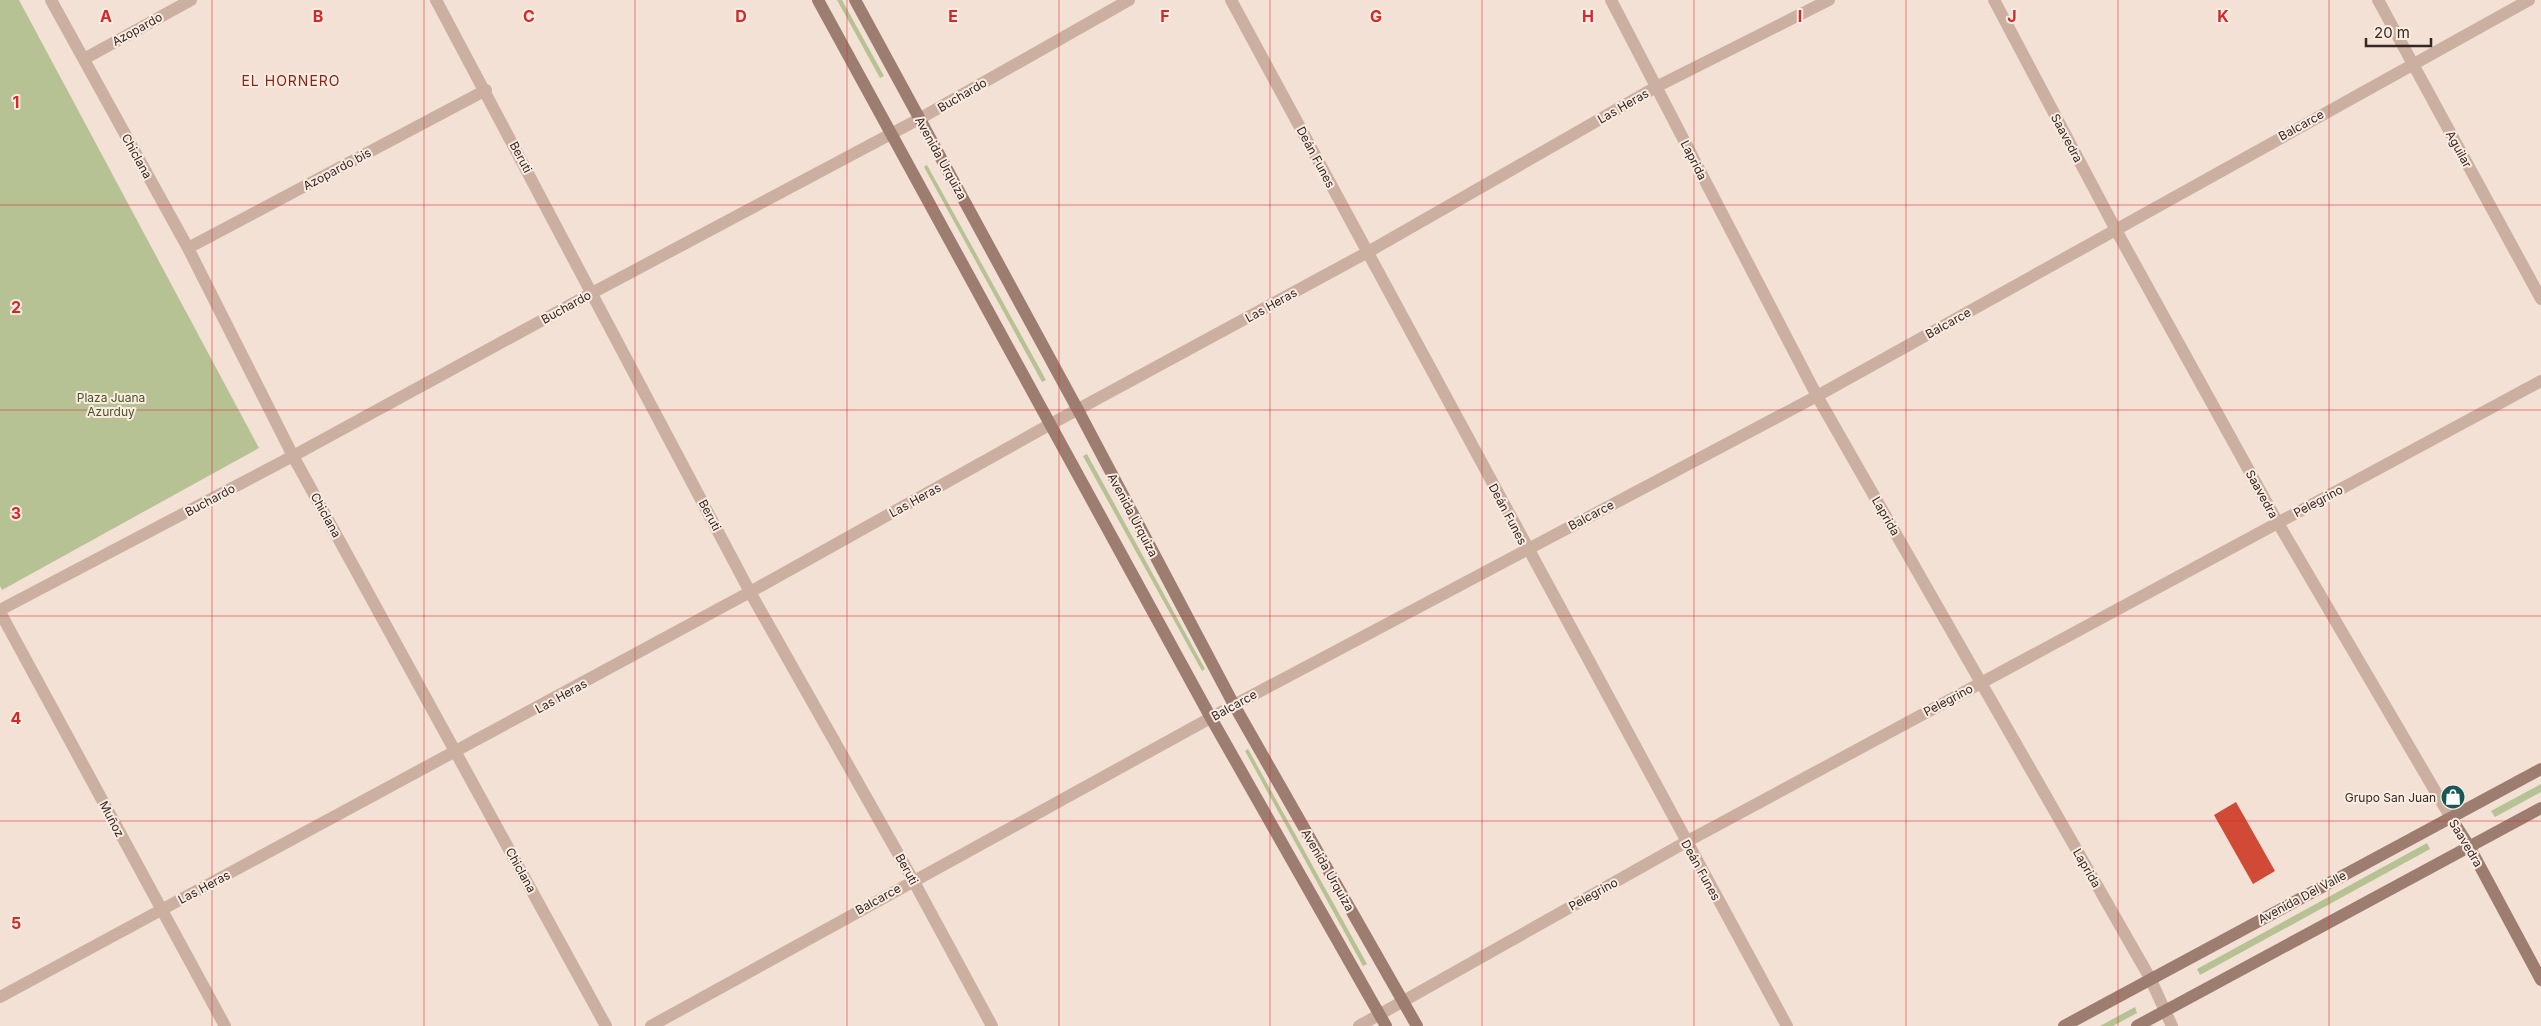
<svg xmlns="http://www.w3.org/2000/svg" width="2541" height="1026" font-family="Inter,sans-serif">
<rect width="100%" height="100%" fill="#f2e1d4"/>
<path fill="#b7c294" d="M0 0H19L259 448 2 590 0 586Z
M837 0H842L884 76 880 78Z
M927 165 1046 380 1042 382 924 167Z
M1087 454 1205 669 1202 671 1083 456Z
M1248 749 1367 964 1363 966 1245 751Z
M2541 784V792L2495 817 2491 811Z
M2427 843 2430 849 2200 975 2197 969Z
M2135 1007 2137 1013 2113 1026H2100Z"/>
<path fill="#d04a35" d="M2236 802 2275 871 2253 884 2214 815Z"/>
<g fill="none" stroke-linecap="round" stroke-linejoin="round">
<path stroke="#cbafa0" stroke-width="12" d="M51 0 188 248 293 456 606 1026
M436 0 750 592 913 880 992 1026
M1231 0 1787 1026
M1611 0 1817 396 2150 978 2172 1026
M1994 0 2116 230 2278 523 2451 818
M2378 0 2541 299
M84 59 191 0
M188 248 486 90
M0 610 293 456 592 293 919 119 1129 0
M0 612 225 1026
M0 997 750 592 1049 425 1368 252 1656 87 1829 0
M651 1026 1234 705 1817 396 2529 0
M1359 1026 1686 842 2541 381"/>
<path stroke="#9e7d71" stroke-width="12" d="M818 0 1211 718 1386 1026
M855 0 1078 410 1234 705 1417 1026
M2451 818 2469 846 2541 980
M2064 1026 2541 769
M2137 1026 2541 808"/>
</g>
<path fill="none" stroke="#d62828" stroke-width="1" stroke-opacity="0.55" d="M212 0V1026M424 0V1026M635 0V1026M847 0V1026M1059 0V1026M1270 0V1026M1482 0V1026M1694 0V1026M1906 0V1026M2118 0V1026M2329 0V1026M0 205H2541M0 410H2541M0 616H2541M0 821H2541"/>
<defs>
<symbol id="shop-disc" viewBox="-11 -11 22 22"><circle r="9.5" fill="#175855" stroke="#faece1"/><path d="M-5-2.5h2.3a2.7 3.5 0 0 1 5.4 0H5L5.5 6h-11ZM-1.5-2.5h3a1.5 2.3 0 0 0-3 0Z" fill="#fff"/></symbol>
</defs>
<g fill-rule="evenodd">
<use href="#shop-disc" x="2439" y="783" width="28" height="28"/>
</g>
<g text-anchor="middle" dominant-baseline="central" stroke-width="4" stroke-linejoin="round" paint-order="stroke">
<g font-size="12" fill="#342724" stroke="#faece1">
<text transform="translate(137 29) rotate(-29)">Azopardo</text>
<text transform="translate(962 95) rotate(-30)">Buchardo</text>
<text transform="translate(1623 106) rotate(-30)">Las Heras</text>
<text transform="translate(2301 125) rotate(-29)">Balcarce</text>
<text transform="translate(2067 138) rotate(62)">Saavedra</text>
<text transform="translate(2459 149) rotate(61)">Aguilar</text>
<text transform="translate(137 156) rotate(61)">Chiclana</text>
<text transform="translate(521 157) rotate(62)">Beruti</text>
<text transform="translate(1316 157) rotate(62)">Deán Funes</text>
<text transform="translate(941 158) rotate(61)">Avenida Urquiza</text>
<text transform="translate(1694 160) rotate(63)">Laprida</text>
<text transform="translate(337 169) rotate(-28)">Azopardo bis</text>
<text transform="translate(1271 305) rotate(-29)">Las Heras</text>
<text transform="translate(566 307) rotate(-29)">Buchardo</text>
<text transform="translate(1948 323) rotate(-29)">Balcarce</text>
<text transform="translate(2262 494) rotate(61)">Saavedra</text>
<text transform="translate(210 500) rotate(-28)">Buchardo</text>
<text transform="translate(915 500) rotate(-29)">Las Heras</text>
<text transform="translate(2318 501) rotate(-28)">Pelegrino</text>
<text transform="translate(1508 514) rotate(62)">Deán Funes</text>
<text transform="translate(326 515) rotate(61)">Chiclana</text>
<text transform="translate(710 515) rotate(62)">Beruti</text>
<text transform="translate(1133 515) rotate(62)">Avenida Urquiza</text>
<text transform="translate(1591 515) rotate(-28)">Balcarce</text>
<text transform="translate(1886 516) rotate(60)">Laprida</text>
<text transform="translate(561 696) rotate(-29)">Las Heras</text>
<text transform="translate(1948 700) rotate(-28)">Pelegrino</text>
<text transform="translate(1234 705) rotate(-29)">Balcarce</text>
<text transform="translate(112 819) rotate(62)">Muñoz</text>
<text transform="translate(2466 843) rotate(59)">Saavedra</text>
<text transform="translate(2087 868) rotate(60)">Laprida</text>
<text transform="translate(907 869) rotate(61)">Beruti</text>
<text transform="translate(521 870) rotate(61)">Chiclana</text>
<text transform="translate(1328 870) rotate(60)">Avenida Urquiza</text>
<text transform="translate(1701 870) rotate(61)">Deán Funes</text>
<text transform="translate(204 887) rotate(-28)">Las Heras</text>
<text transform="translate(1593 894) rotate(-29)">Pelegrino</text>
<text transform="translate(2302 897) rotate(-28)">Avenida Del Valle</text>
<text transform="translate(878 899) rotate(-29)">Balcarce</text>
</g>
<g font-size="12" fill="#485426" stroke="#faece1">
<text x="111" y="397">Plaza Juana<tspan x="111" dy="14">Azurduy</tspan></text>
</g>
<g font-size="12" fill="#342724" stroke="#faece1" text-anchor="end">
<text x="2436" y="797">Grupo San Juan</text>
</g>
<g font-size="14" letter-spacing="1" fill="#892617" stroke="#faece1">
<text x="291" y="80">EL HORNERO</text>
</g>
</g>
<g font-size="16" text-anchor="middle" font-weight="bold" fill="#d62828" stroke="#faece1" stroke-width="4" stroke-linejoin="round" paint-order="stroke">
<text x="106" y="22">A</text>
<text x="318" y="22">B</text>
<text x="529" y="22">C</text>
<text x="741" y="22">D</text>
<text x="953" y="22">E</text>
<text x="1165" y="22">F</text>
<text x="1376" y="22">G</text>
<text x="1588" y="22">H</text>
<text x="1800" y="22">I</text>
<text x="2012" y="22">J</text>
<text x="2223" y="22">K</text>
<text x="16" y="108">1</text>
<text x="16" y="313">2</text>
<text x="16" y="519">3</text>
<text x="16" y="724">4</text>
<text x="16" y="929">5</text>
</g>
<path d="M2366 38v8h65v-8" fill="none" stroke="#342724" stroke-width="2.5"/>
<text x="2374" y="38" font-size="15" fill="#342724" stroke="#faece1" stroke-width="4" paint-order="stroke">20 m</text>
</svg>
